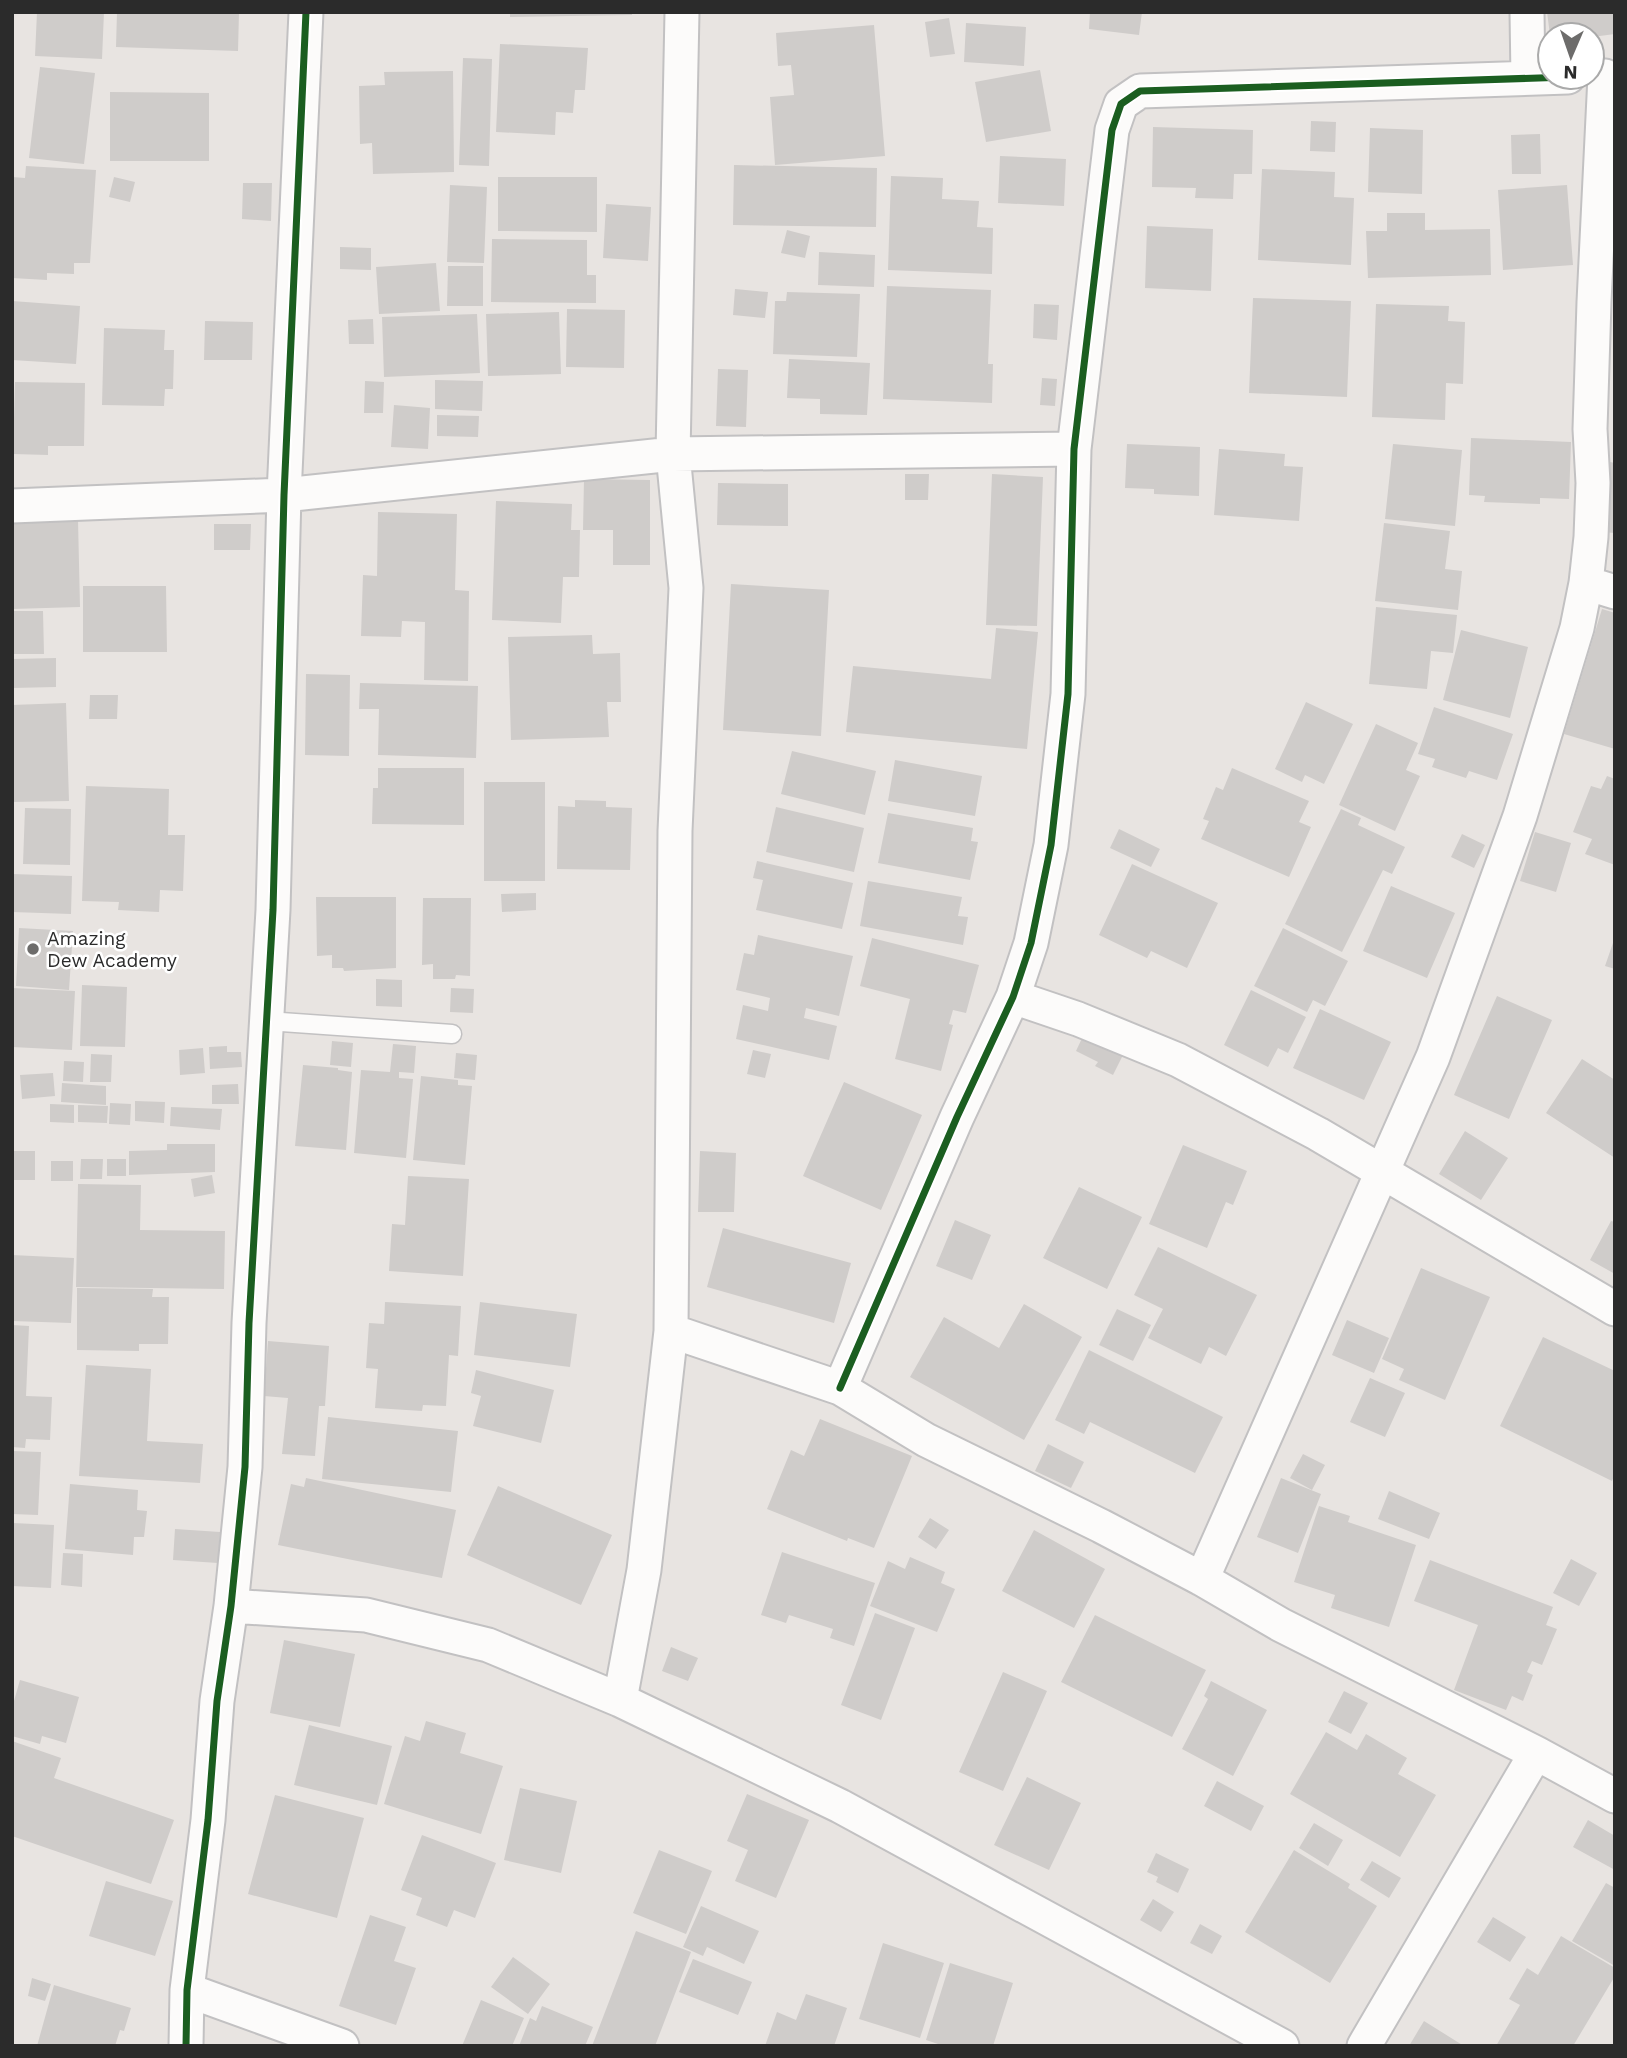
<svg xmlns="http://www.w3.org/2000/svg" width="1627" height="2058" font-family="'Work Sans',sans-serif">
<rect width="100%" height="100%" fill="#e8e4e1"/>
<path fill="#cfccca" d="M37 12H104L102 59 35 56Z
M117 12H239L238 51 116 47Z
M510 12H632V15L510 17Z
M1090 12H1142L1139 35 1089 29Z
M1547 12H1615V34L1592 37V35H1550Z
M949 18 955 54 930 57 925 22Z
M966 23 1026 27 1024 66 964 62Z
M874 25 885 156 775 165 770 97 794 95 791 65 778 66 776 33Z
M500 44 588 48 585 90H575L573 113 556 112 555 135 496 132Z
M463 58 492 59 489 166 459 165Z
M40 67 95 73 84 164 29 158Z
M1040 70 1051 131 986 142 975 82Z
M453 71 454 172 373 174 372 143 360 144 359 86 385 85 384 72Z
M110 92 209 93V161H110Z
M1311 121 1336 122 1335 152 1310 151Z
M1153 127 1253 130 1252 174H1234L1233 199 1195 198 1196 188 1152 187Z
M1370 128 1423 130 1422 194 1368 192Z
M1540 134 1541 174H1512L1511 135Z
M1000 156 1066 159 1064 206 998 203Z
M734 165 877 168 876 227 733 225Z
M26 166 96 170 90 263H74V274L47 273V280L12 278V177L25 178Z
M1262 169 1335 172 1334 197 1354 198 1351 265 1258 260Z
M891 176 943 178 942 199 979 201 977 227 993 228 992 274 888 270Z
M114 177 135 182 130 202 109 197Z
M498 177H597V232L498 231Z
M243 183H272L271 221 242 219Z
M450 185 487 187 484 263 447 262Z
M1567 185 1573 265 1503 270 1498 190Z
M606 204 651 207 648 261 603 258Z
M1387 213H1425V230L1490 229 1491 275 1368 278 1366 231H1387Z
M1147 226 1213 229 1211 291 1145 288Z
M787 230 810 236 805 258 781 253Z
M492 239 587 240V275H596V303L491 302Z
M340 247 371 248V270L340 269Z
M819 252 875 255 874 287 818 285Z
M436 263 440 311 379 314 376 267Z
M448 266H483V306H447Z
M887 286 991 290 988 364H993L992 403 883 399Z
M735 289 768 292 765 318 733 315Z
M787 292 860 294 857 357 773 354 775 301H786Z
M1253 298 1351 301 1347 397 1249 393Z
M12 301 80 306 76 364 12 360Z
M1034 304 1059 305 1057 340 1033 338Z
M1376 304 1449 306 1448 321 1465 322 1463 384 1446 383 1445 420 1372 417Z
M567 309 625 310 624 368 566 367Z
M559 312 561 374 488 376 486 314Z
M477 314 480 373 384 377 382 317Z
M373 319 374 344H349L348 320Z
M205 321 253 322 252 360H204Z
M104 328 165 330 164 350H174L173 389H165L164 406 102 405Z
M789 359 870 363 867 415 820 414V399L787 398Z
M718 369 748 370 746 427 716 426Z
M1042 378 1057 379 1055 406 1040 405Z
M435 380 483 381 482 411 435 409Z
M365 381 384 382 383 413H364Z
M15 382 85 383 84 446H48V455L13 454Z
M394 405 430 408 428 449 391 447Z
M437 415 479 416 478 437 437 436Z
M1471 438 1571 442 1569 499 1540 498V504L1484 502 1485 496 1469 495Z
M1127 444 1200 447 1199 496 1154 494V489L1125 488Z
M1393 444 1462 450 1455 526 1385 519Z
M1219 449 1285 454 1284 466 1303 467 1299 521 1214 515Z
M1610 462 1615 463V533L1601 532Z
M905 474H929L928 500H905Z
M992 474 1043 477 1037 626 986 625Z
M584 479 650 480V565H613V530H583Z
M718 483 788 484V526L717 525Z
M496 501 572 504 571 530H580L579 577H563L561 623 492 620Z
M378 512 457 514 455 590 469 591 468 681 424 680 425 622 402 621 401 637 361 636 363 575 377 576Z
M78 520 80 607 12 609V522Z
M1384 523 1450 531 1445 569 1462 571 1458 610 1375 601Z
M214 524H251L250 550H214Z
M731 584 829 590 821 736 723 730Z
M83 586H166L167 652H83Z
M1376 607 1457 615 1453 653 1431 651 1427 689 1369 684Z
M1602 609 1615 613V749L1564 734Z
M12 611H43L44 654H12Z
M996 628 1038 632 1027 749 846 732 853 666 991 679Z
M1461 630 1528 647 1510 718 1443 700Z
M592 635 593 654 620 653 621 702H607L609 737 511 740 508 637Z
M56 658V687L12 688V659Z
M306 674 350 675 349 756 305 755Z
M360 683 478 686 476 758 378 755 379 709H359Z
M90 695H118L117 719H89Z
M1306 702 1353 724 1324 784 1305 775 1302 782 1275 769Z
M66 703 69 801 12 802V705Z
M1434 707 1513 734 1497 780 1469 771 1466 778 1432 767 1435 759 1418 754Z
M1376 724 1418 743 1406 770 1420 776 1395 831 1339 805Z
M792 751 876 771 865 815 781 794Z
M895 760 982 776 975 816 888 801Z
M378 768H464V825L372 824 373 788H378Z
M1232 768 1309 801 1299 822 1311 827 1289 877 1201 839 1209 821 1203 819 1216 787 1223 790Z
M1607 776 1615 779V865L1585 854 1592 839 1573 832 1591 786 1601 789Z
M484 782H545V881H484Z
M86 786 169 789 168 835H185L183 891 160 890 159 912 118 910 119 902 82 901Z
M575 800 606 801V807L632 808 630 870 557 869 558 806 575 807Z
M776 807 864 828 854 872 766 852Z
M25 808 71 809 70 865 23 864Z
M1341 809 1361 818 1358 825 1405 847 1392 874 1383 870 1342 952 1285 924Z
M888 813 973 828 971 841 978 842 970 880 878 863Z
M1119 829 1160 849 1151 867 1110 848Z
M1535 832 1571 843 1556 892 1520 881Z
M1462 834 1485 845 1474 868 1451 857Z
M757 861 853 883 842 929 756 910 763 880 753 878Z
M1132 864 1218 903 1187 968 1151 951 1147 958 1099 935Z
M12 874 72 876 71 914 12 912Z
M868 881 962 897 958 916 968 917 963 945 860 926Z
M1391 886 1455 913 1427 978 1363 951Z
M536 893V910L502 912 501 894Z
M316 897H396V968L344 971 343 968H332V955L317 956Z
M423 898H471L470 976 456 975 455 979H433V964L422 965Z
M19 928 73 931 69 990 16 986Z
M1283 928 1348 961 1325 1006 1313 1000 1307 1012 1254 986Z
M758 935 853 956 839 1016 806 1008 804 1018 837 1026 829 1060 736 1039 743 1005 768 1011 770 998 736 990 744 953 754 955Z
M872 938 979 965 966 1013 953 1010 949 1024 953 1025 941 1071 895 1059 910 999 860 986Z
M1614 940H1615V969L1605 966Z
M376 979 402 980V1007L376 1006Z
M82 985 127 987 125 1047 80 1046Z
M12 988 75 991 72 1050 12 1047Z
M451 988 474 989 473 1013 450 1012Z
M1251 990 1306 1017 1288 1053 1278 1048 1268 1067 1224 1045Z
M1497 996 1552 1020 1509 1119 1454 1095Z
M1320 1009 1391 1042 1364 1100 1293 1068Z
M1084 1034 1124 1053 1113 1075 1095 1066 1098 1062 1076 1051Z
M332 1041 353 1043 351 1067 330 1065Z
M393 1044 416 1046 414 1073 399 1072V1078L413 1079 406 1158 354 1153 361 1070 390 1072Z
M227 1046V1052H241L242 1067 210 1069 209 1047Z
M203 1048 205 1073 180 1075 179 1050Z
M753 1050 771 1054 765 1078 747 1074Z
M456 1053 477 1055 475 1080 454 1078Z
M91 1054 112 1055 111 1082H90Z
M1582 1059 1615 1080V1158L1546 1113Z
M64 1061 84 1062 83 1082 63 1081Z
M303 1065 338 1068V1070L352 1072 346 1150 295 1146Z
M53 1073 55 1096 22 1099 20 1075Z
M421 1076 458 1080V1085L472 1086 465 1165 413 1160Z
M844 1082 922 1115 881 1210 803 1176Z
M62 1083 106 1086V1105L61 1102Z
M238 1084 239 1104H212V1085Z
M135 1101 165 1102 164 1123 135 1121Z
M110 1103 131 1104 130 1125 109 1124Z
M50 1104 74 1105V1123L50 1122Z
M78 1105 108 1106 107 1123 78 1122Z
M171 1107 222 1109 220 1130 170 1126Z
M1465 1131 1508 1158 1481 1200 1439 1174Z
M167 1144H215V1172L129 1175V1151L167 1150Z
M1183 1145 1247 1171 1233 1205 1226 1202 1207 1248 1149 1224Z
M13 1151H35V1180H13Z
M700 1151 736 1153 734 1212H698Z
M81 1159H103L102 1179H80Z
M107 1159H126V1176H107Z
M51 1161H73V1181H51Z
M212 1175 215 1193 194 1197 191 1179Z
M408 1176 469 1179 463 1276 389 1271 392 1224 405 1225Z
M78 1184 141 1185 140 1230 225 1231 224 1289 76 1287Z
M1079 1187 1142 1217 1107 1289 1043 1258Z
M955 1220 991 1235 972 1280 936 1266Z
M1611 1221 1615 1222V1274L1590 1260Z
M723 1228 851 1263 834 1323 707 1287Z
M1158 1247 1257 1295 1226 1356 1209 1347 1201 1364 1148 1338 1163 1309 1134 1295Z
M12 1255 74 1258 71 1323 12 1321Z
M1421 1268 1490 1297 1445 1400 1399 1380 1404 1369 1382 1359Z
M77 1288 153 1289 152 1297H169L168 1344H139V1351L77 1350Z
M385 1302 461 1306 458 1356 449 1355 446 1406 423 1405 422 1411 375 1408 378 1369 366 1368 369 1323 384 1324Z
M480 1302 577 1314 570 1367 474 1355Z
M1024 1304 1082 1337 1024 1440 910 1377 944 1317 999 1348Z
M1117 1309 1151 1325 1133 1361 1099 1345Z
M1347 1320 1389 1338 1374 1373 1332 1355Z
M12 1325 29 1326 26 1396 52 1397 50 1440 26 1439 25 1448 12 1447Z
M1543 1337 1615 1371V1474L1612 1481 1500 1426Z
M268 1341 329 1346 325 1406H319L315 1456 282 1454 288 1398 264 1396Z
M1089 1350 1223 1417 1195 1473 1090 1422 1084 1434 1055 1420Z
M86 1365 151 1369 147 1441 203 1444 200 1483 79 1476Z
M476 1370 554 1390 541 1443 473 1426 481 1396 471 1393Z
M1370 1378 1405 1393 1385 1437 1350 1422Z
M328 1417 458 1431 451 1492 322 1479Z
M820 1419 912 1456 874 1548 848 1538 847 1541 767 1509 791 1450 804 1456Z
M1048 1444 1084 1462 1071 1488 1035 1471Z
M12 1451 41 1452 38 1515 12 1514Z
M1303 1454 1325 1465 1312 1490 1290 1478Z
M306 1478 456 1510 442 1578 278 1545 291 1484 304 1487Z
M1281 1478 1321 1494 1298 1553 1257 1537Z
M70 1484 138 1490 137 1510 147 1511 144 1537H134L133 1555 65 1549Z
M498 1486 612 1535 581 1605 467 1555Z
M1389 1491 1440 1513 1429 1539 1378 1519Z
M1319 1506 1350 1516 1348 1522 1416 1545 1389 1627 1331 1608 1335 1595 1294 1582Z
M930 1518 949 1530 936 1549 918 1537Z
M13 1523 54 1525 51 1588 12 1586Z
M175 1529 220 1532 218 1563 173 1560Z
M1034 1530 1105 1569 1074 1628 1002 1591Z
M782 1552 875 1583 854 1646 830 1638 833 1629 789 1615 786 1623 761 1615Z
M63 1553 83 1554 82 1587 61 1585Z
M910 1557 945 1572 941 1583 955 1589 937 1632 870 1606 888 1561 905 1569Z
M1571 1559 1597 1573 1579 1606 1553 1593Z
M1430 1560 1553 1607 1546 1625 1557 1629 1542 1665 1532 1661 1527 1672 1533 1675 1523 1701 1512 1696 1506 1710 1454 1690 1478 1625 1414 1601Z
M875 1613 915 1628 881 1720 841 1705Z
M1095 1615 1206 1670 1172 1737 1061 1682Z
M284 1640 355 1654 340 1727 270 1713Z
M671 1647 698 1658 688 1681 662 1671Z
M1003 1672 1047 1691 1003 1791 959 1772Z
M20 1680 79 1697 66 1743 42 1736 40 1744 12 1736V1708Z
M1211 1681 1267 1710 1233 1776 1182 1749 1208 1699 1204 1696Z
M1344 1691 1368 1703 1351 1734 1328 1722Z
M426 1721 466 1733 460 1753 503 1766 481 1834 384 1804 405 1736 420 1741Z
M309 1725 392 1746 377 1805 294 1785Z
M1326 1732 1357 1750 1366 1734 1407 1758 1398 1774 1436 1795 1400 1857 1290 1794Z
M12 1741 61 1758 54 1778 174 1820 151 1884 12 1836Z
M1027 1777 1081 1803 1049 1870 994 1845Z
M1217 1781 1264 1806 1251 1831 1204 1806Z
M520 1788 577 1801 561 1873 504 1860Z
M747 1794 809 1820 776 1898 735 1881 748 1850 727 1841Z
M275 1795 364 1818 337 1918 248 1894Z
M1588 1820 1615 1836V1870L1573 1847Z
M1314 1823 1343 1840 1328 1866 1299 1848Z
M422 1835 496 1863 475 1918 454 1910 447 1927 416 1915 422 1898 401 1890Z
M659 1850 712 1871 686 1934 633 1913Z
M1294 1850 1350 1884 1348 1888 1377 1906 1330 1983 1245 1932Z
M1156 1853 1189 1869 1178 1893 1156 1882 1158 1877 1147 1872Z
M1372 1861 1401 1878 1389 1898 1360 1880Z
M106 1881 173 1901 155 1956 89 1936Z
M1606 1883 1615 1888V1966L1572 1941Z
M1153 1899 1174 1912 1161 1932 1140 1920Z
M701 1906 759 1931 744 1964 707 1947 703 1956 683 1947Z
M370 1915 406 1927 394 1961 416 1968 396 2025 339 2006Z
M1493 1917 1526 1937 1510 1962 1477 1942Z
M1200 1924 1222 1936 1212 1954 1190 1943Z
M636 1931 691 1952 655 2046H592Z
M1561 1936 1615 1968V1976L1573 2046H1496L1520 2005 1509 1999 1527 1968 1538 1975Z
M883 1943 944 1963 920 2038 859 2019Z
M513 1957 550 1984 528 2014 491 1987Z
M693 1959 752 1982 738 2015 679 1992Z
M950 1963 1013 1983 993 2046H944L926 2040Z
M32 1978 51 1984 45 2001 28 1996Z
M54 1985 131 2008 124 2031 120 2030 115 2046H37Z
M806 1994 847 2008 834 2046H765L777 2012 796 2020Z
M481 2000 524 2018 512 2046H462Z
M542 2006 593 2027 585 2046H519L530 2018 536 2021Z
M1424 2021 1464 2046H1409Z"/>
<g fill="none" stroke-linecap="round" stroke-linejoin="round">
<defs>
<path id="service" d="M267 1021 452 1034"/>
<path id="minor" d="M1527 12 1528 78
M12 506 284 495 673 454 1074 449
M1586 583 1615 592
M1013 997 1078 1019 1178 1060 1318 1134 1615 1309
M671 1331 840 1388 926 1440 1101 1526 1202 1579 1281 1625 1536 1753 1615 1796
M840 1388 957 1117 1013 997 1031 943 1051 845 1068 694 1074 449 1112 130 1121 104 1140 91 1568 77
M1202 1579 1433 1057 1520 816 1577 628 1586 583 1591 537 1593 483 1590 429 1594 302 1605 76
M231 1606 366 1615 488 1645 620 1700 840 1806 1282 2046
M620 1700 644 1570 671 1331 675 831 686 588 673 454 682 12
M187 1990 342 2046
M186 2046 187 1990 208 1820 217 1701 231 1606 245 1467 249 1323 273 910 284 495 306 12
M1364 2046 1536 1753"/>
</defs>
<use href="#service" stroke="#c2c1c2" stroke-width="21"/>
<use href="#minor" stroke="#c2c1c2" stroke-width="37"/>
<use href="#service" stroke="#fcfbfa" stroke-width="18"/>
<use href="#minor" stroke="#fcfbfa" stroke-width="33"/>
<defs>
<path id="cycleway" d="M840 1388 957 1117 1013 997 1031 943 1051 845 1068 694 1074 449 1112 130 1121 104 1140 91 1568 77
M186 2046 187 1990 208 1820 217 1701 231 1606 245 1467 249 1323 273 910 284 495 306 12"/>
</defs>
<use href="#cycleway" stroke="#fff" stroke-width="11"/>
<use href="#cycleway" stroke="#1b5e20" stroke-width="7"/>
</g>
<circle fill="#6d6c6b" stroke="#fff" stroke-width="2.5" cx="33" cy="949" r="7"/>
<g text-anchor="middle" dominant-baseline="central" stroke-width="5" stroke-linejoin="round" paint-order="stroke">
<g font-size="19" fill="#2b2b2b" stroke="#fff" text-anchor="start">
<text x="47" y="938">Amazing<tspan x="47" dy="22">Dew Academy</tspan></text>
</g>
</g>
<rect width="1627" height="2058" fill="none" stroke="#2b2b2b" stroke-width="28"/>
<g transform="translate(1571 56) rotate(182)"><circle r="33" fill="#ffffff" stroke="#aaaaaa" stroke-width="2"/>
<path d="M0-5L12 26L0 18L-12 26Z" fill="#6d6c6b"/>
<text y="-10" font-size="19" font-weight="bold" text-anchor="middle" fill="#2b2b2b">N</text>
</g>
</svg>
